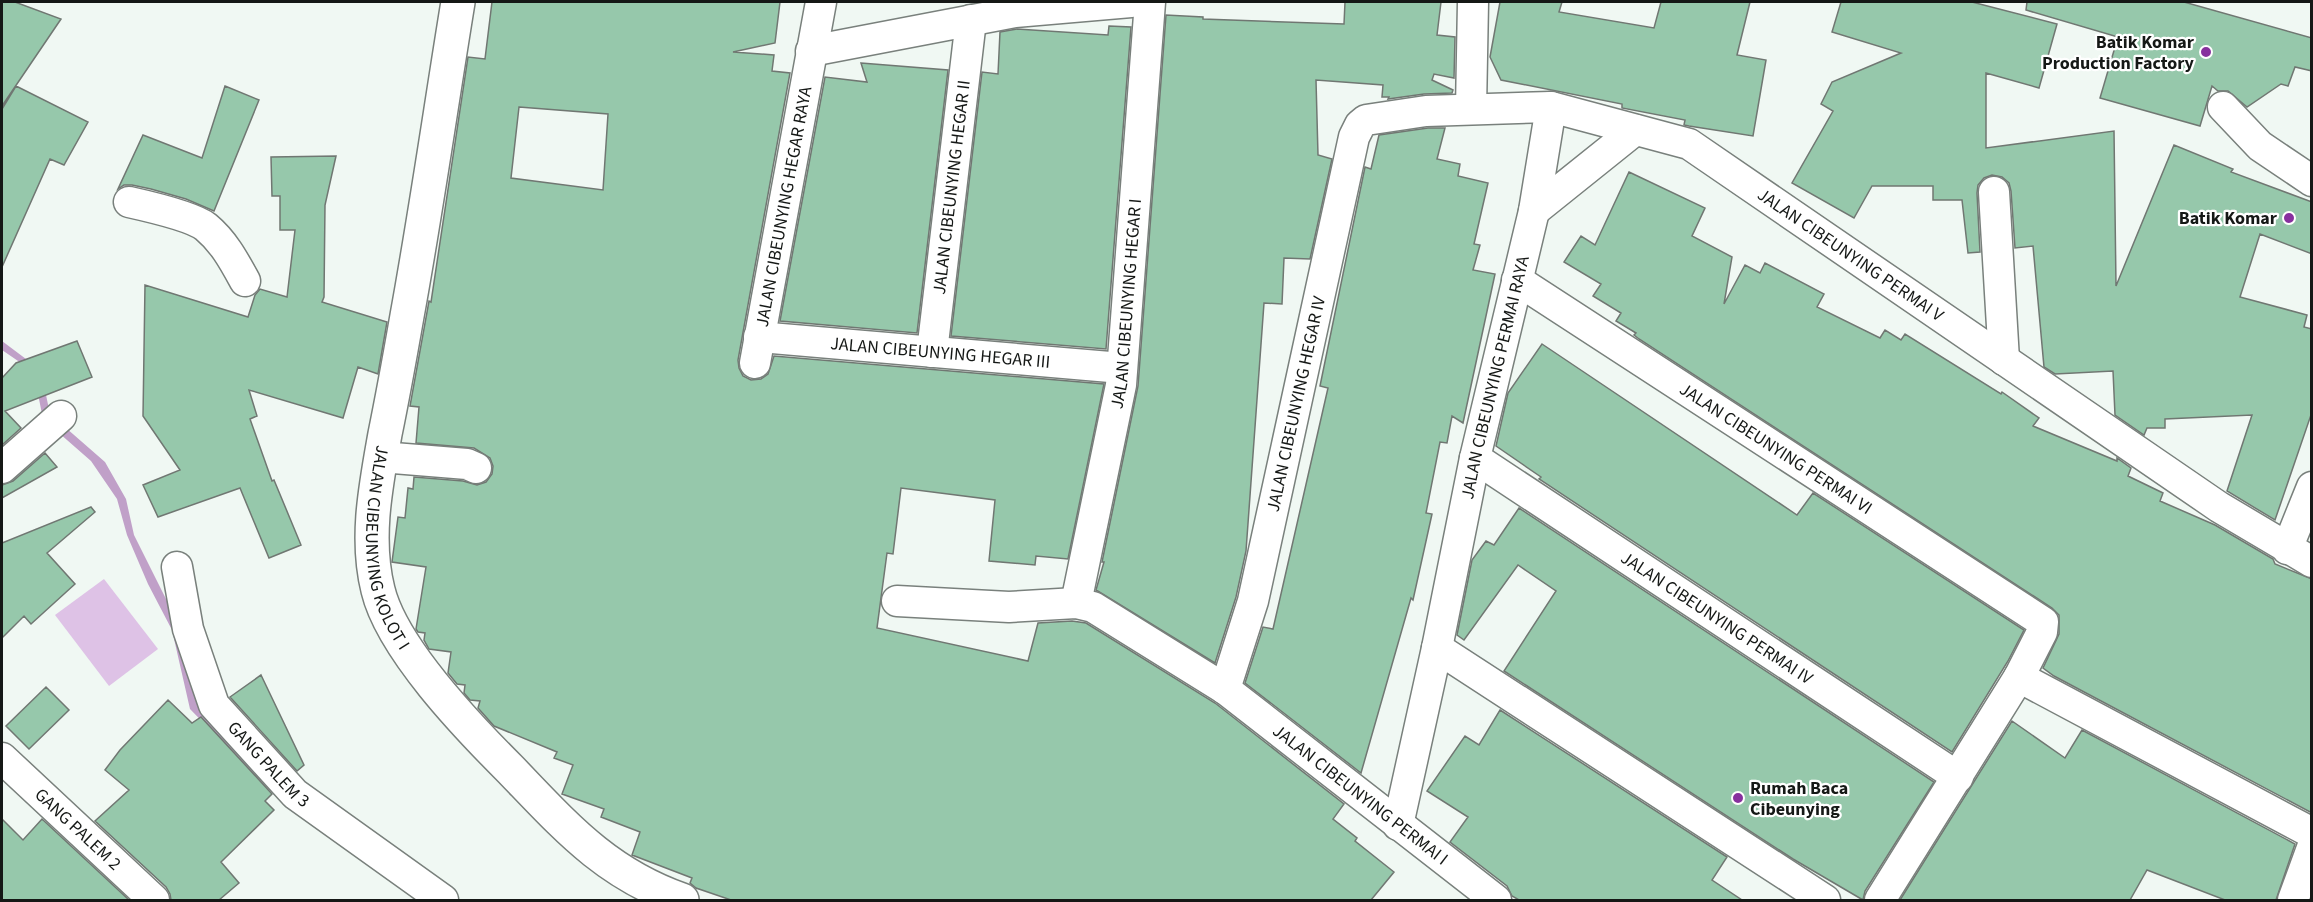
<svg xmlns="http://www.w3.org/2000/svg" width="2313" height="902" font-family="'Source Sans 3',sans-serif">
<rect width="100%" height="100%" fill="#f0f8f3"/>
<path fill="#dec2e6" d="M104 579 158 649 109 686 55 615Z"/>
<path fill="#c0a0c8" d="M2 341 26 359 42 376 50 414 105 462 126 499 134 535 181 629 199 707 433 900H415L384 875 262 783 190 709 172 630 148 584 127 535 117 499 91 461 43 419 35 379 21 363 2 350Z"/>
<path fill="#96c8ab" stroke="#707772" stroke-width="1.5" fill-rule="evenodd" d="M2 2H15L61 19 2 106Z
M492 2H780L775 43 733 52 774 55 772 71 790 73 738 360 739 368 743 376 751 380 761 379 768 374 774 356 1104 384 1068 559 1036 556 1035 565 989 561 995 500 901 488 893 554 887 553 877 628 1028 661 1038 623 1072 621 1086 623 1215 703 1344 804 1333 819 1357 838 1355 841 1394 872 1371 900H731L696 888 690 883 692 878 632 855 640 832 601 817 604 809 562 794 573 765 554 758 557 752 494 726 478 708 480 701 470 700 464 693 465 685 457 684 448 673 451 652 429 649 424 640 425 633 418 632 416 629 426 567 392 562 398 517 405 518 408 488 413 489 414 477 463 481 477 485 486 482 492 474 493 466 490 458 474 448 416 443 419 407 410 406 429 301 431 302 468 57 485 59ZM519 107 608 114 603 190 511 178Z
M1345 2H1441L1437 35 1455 37 1454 78 1434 74 1432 80 1453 90 1452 93 1424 94 1388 99 1389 97H1382L1383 85 1316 80 1318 155 1332 159 1310 259 1284 258 1282 304 1264 303 1246 551 1236 597 1215 663 1096 590 1104 562H1102L1138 386 1166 15 1203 17V19L1344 24Z
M1500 2H1562L1559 12 1654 28 1661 2H1750L1737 55 1766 60 1753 136 1689 126 1684 125 1685 120 1622 108V104L1501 80 1490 57Z
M1841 2H1972L2057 24 2039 88 1986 73V148L2114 131 2116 286 2174 145 2233 169 2231 172 2312 202V254L2260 234 2240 297 2307 315 2304 327 2312 329V412L2275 520 2227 491 2252 415 2165 419V428H2147L2144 435 2115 415 2113 371 2055 374 2044 367 2033 246 2015 248 2011 191 2009 183 2002 177 1992 175 1984 178 1978 185 1977 193 1980 252 1968 253 1962 200H1933V186H1872L1854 218 1792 183 1833 111 1821 104 1832 82 1901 53 1832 32Z
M2027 2H2184L2312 38V71L2295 67 2288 86 2281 84 2247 107 2228 91H2218L2212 86 2200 126 2100 98 2118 37 2026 10Z
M1109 26 1131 27 1106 349 951 336 982 72 998 74 1000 32 1017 29 1108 35Z
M861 63 948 70 917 333 780 321 825 77 867 82Z
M16 86 88 122 64 165 50 159 2 267V109Z
M225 86 259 100 214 211 186 199 151 189 132 185H124L118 189 143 135 202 158Z
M1428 128H1445L1437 159 1460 164 1458 176 1488 183 1474 244 1480 245 1473 270 1495 274 1463 423 1452 416 1447 443 1440 442 1426 513 1432 514 1413 600 1411 598 1361 773 1245 683 1263 627 1273 629 1328 388 1320 386 1365 167 1371 169 1379 135Z
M336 156 325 205 324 297 322 302 387 322 378 374 358 367 343 418 249 390 257 416 250 419 272 481 274 480 301 545 269 558 240 488 158 517 143 485 180 470 143 416 145 285 248 317 255 295 260 289 287 297 295 230H280V196H272L271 157Z
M1629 172 1705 208 1692 236 1732 257 1724 304 1745 265 1760 273 1765 263 1824 294 1817 307 1880 338 1885 330 1901 340 1905 334 2001 394 2002 392 2039 418 2033 426 2117 461V458L2131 468 2128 476 2163 493 2160 501 2215 525 2273 559 2275 564 2312 579V813L2054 676 2043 668 2059 634V615L2052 608 1639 339 1634 335 1636 333 1616 321 1621 313 1593 296 1601 284 1564 262 1581 236 1595 245Z
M77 341 92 377 5 411 21 428 2 445V378L16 363Z
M1542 344 1797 515 1813 493 2024 630 2008 661 1952 752 1539 479 1541 477 1496 446 1508 393Z
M45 453 57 467 2 498V485L13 481Z
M91 507 95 512 47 553 75 584 31 624 24 616 2 638V543Z
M1519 508 1934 782 1865 891 1863 900 1793 859 1504 671 1556 591 1518 565 1464 640 1457 635 1472 560 1486 541 1494 545Z
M261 675 304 765 297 771 230 697Z
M46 687 69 710 29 749 6 726Z
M168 700 192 723 201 717 272 794 265 801 274 810 221 862 239 883 219 900H171L170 894 166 887 95 821 129 790 105 770 120 750Z
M1500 710 1727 857 1712 880 1742 900H1519L1512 896 1507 886 1450 842 1468 817 1427 791 1465 736 1479 745Z
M2012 721 2065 758 2082 730 2295 844 2276 900H2225L2147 870 2130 900H1900Z
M2 819 23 840 42 819 129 900H2Z"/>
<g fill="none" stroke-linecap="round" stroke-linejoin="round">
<defs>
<g id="street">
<path d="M811 51 1015 12 1131 2"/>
<path d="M2223 107 2260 146 2312 181"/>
<path d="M1471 109 1473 2"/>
<path d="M1994 192 2004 360"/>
<path d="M129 202C147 206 192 216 206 227 224 242 234 261 245 281"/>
<path d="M1534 211 1635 130"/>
<path id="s1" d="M1517 280 2043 622 2042 632 2019 677 1880 900"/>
<path id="s2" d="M759 337 1122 368"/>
<path id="s3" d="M932 352 971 20"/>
<path id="s4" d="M755 363 821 2"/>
<path d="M381 457 467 464 476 468"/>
<path id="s5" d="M1475 458 1958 777"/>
<path d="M2 468 61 416"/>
<path d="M2287 549 2312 487"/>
<path id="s6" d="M177 567 188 629 214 705 295 794 443 900"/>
<path id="s7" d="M897 601 1009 607 1076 603 1093 607 1225 689 1496 900"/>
<path id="s8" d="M1076 603 1121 385 1150 2"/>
<path d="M1437 648 1825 900"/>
<path d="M2019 677 2312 833"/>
<path id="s9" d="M1225 689 1253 601 1354 137 1360 125 1366 120 1426 111 1551 107 1689 144 2219 507 2312 562"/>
<path id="s10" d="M2 758 154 900"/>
<path id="s11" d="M1398 825 1437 648 1475 458 1534 211 1551 107"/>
<path d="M2293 900 2312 848"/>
</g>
<g id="secondary">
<path id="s12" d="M458 2C441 106 426 212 407 316 400 356 393 395 385 434 376 485 365 538 378 590 392 648 467 726 510 769 565 826 605 873 682 900"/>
</g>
</defs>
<use href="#street" stroke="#79807c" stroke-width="33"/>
<use href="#secondary" stroke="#79807c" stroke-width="36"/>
<use href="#street" stroke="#fff" stroke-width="30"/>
<use href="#secondary" stroke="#fff" stroke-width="33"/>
</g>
<g fill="#87309e" stroke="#fff" stroke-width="2">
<circle cx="2206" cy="52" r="6"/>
<circle cx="2289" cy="218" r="6"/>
<circle cx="1738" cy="798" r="6"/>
</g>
<g text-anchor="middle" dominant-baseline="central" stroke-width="4.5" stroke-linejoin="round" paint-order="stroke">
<g font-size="18" font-weight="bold" fill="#151816" stroke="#fff" text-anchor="end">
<text x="2194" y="42">Batik Komar<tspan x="2194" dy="21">Production Factory</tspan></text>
<text x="2277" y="218">Batik Komar</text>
<text x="1750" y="788" text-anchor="start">Rumah Baca<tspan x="1750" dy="21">Cibeunying</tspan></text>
</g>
<g font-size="18" fill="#151816" stroke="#fff">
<text stroke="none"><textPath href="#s3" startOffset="166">JALAN CIBEUNYING HEGAR II</textPath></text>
<text stroke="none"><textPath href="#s4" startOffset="159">JALAN CIBEUNYING HEGAR RAYA</textPath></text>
<text stroke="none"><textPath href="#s9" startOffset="1113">JALAN CIBEUNYING PERMAI V</textPath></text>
<text stroke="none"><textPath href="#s8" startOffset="304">JALAN CIBEUNYING HEGAR I</textPath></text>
<text stroke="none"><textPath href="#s2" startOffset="182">JALAN CIBEUNYING HEGAR III</textPath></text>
<text stroke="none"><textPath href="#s11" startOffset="458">JALAN CIBEUNYING PERMAI RAYA</textPath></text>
<text stroke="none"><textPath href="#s9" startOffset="294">JALAN CIBEUNYING HEGAR IV</textPath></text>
<text stroke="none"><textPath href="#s1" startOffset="309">JALAN CIBEUNYING PERMAI VI</textPath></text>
<text stroke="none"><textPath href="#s12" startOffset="555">JALAN CIBEUNYING KOLOT I</textPath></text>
<text stroke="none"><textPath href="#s5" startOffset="290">JALAN CIBEUNYING PERMAI IV</textPath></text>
<text stroke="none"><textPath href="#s6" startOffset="224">GANG PALEM 3</textPath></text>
<text stroke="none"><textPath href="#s7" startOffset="524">JALAN CIBEUNYING PERMAI I</textPath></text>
<text stroke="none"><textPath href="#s10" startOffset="104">GANG PALEM 2</textPath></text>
</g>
</g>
<rect width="2313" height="902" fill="none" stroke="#151816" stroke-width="6"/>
</svg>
